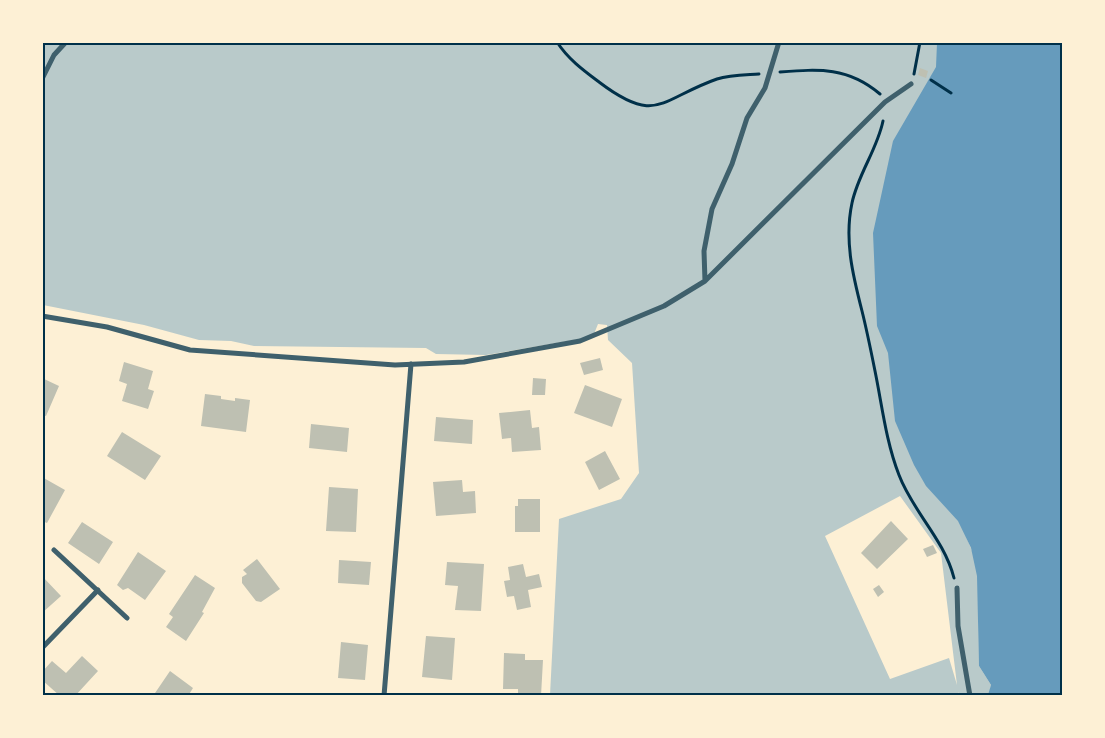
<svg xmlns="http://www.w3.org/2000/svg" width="1105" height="738" font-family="Roboto,sans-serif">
<rect width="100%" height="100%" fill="#fdf0d5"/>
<path fill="#b9caca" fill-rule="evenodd" d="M42 43H947L959 520 978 565 979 666 991 685 990 695H960L958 692 959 695H550L559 519 621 499 639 473 632 363 608 340 607 325 598 324 594 334 580 339 486 355 436 354 426 348 254 346 231 341 199 340 144 325 43 305ZM900 496 941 553 957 685 949 658 890 679 825 536Z"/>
<path fill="#669bbc" d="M937 43H1062V695H988L991 685 979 666 977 576 971 548 958 521 926 486 914 465 895 421 888 353 877 326 873 233 893 141 936 67Z"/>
<path fill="#bec0b2" d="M920 68 928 71 926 78 918 75Z
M600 358 603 370 584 375 580 363Z
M124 362 153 371 148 389 154 391 148 409 122 401 127 384 119 381Z
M42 378 59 386 46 416 42 415Z
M533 378 546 379 545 395H532Z
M585 385 622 399 612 427 574 413Z
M205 394 221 396V399L235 401V398L250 400 246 432 201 426Z
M530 410 532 428 539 427 541 450 512 452 511 438 502 439 499 413Z
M436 417 473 420 472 444 434 441Z
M311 424 349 428 347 452 309 448Z
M122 432 161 456 145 480 107 456Z
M605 451 620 479 599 490 585 462Z
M42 477 65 490 47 523 42 521Z
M462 480 463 492 475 491 476 513 436 516 433 482Z
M329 487 358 489 356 532 326 531Z
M518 499H540V532H515V506H518Z
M891 521 908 539 877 569 861 553Z
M82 522 113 542 99 564 68 543Z
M933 545 937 553 927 557 923 549Z
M138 552 166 571 145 600 128 588 123 590 117 585Z
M257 559 280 589 261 602 256 601 242 583V577L247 574 243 570Z
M339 560 371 562 369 585 338 583Z
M447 562 484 564 481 611 455 610 458 586 445 585Z
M523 564 526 577 539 574 542 587 528 590 531 607 517 610 514 596 507 597 504 581 510 580 508 567Z
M195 575 215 588 202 612 204 613 186 641 166 627 173 617 169 614Z
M42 576 61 596 42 613Z
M879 585 884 592 878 597 873 589Z
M426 636 455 638 452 680 422 677Z
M341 642 368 645 365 680 338 678Z
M504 653 525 654V660H543L541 696 518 695V689H503Z
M82 656 98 671 75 696H60L42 680V672L52 661 66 673Z
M170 671 193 688 188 696H153Z"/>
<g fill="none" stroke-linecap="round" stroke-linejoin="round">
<path stroke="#003049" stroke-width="3" d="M557 42C568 59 583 70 599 82 657 126 660 99 717 79 730 75 746 75 759 74
M780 72C820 69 848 67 880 94
M914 74 920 42
M931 80 951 93
M883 121C877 150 858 174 852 203 844 240 853 276 862 311 867 331 871 351 875 371 882 405 886 442 899 475 913 512 944 539 954 578"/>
<path stroke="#3f606c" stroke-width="5" d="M42 79 54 55 66 42
M705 281 704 251 712 209 732 164 747 118 765 88 779 42
M42 316 107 327 190 350 395 365 464 362 580 341 664 306 705 281 885 102 911 84
M54 550 127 618
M957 588 958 626 970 696
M42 648 98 590
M384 696 411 364"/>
</g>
<rect width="1105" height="738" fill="none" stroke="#fdf0d5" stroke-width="88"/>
<rect x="44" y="44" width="1017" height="650" fill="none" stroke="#003049" stroke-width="2"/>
</svg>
